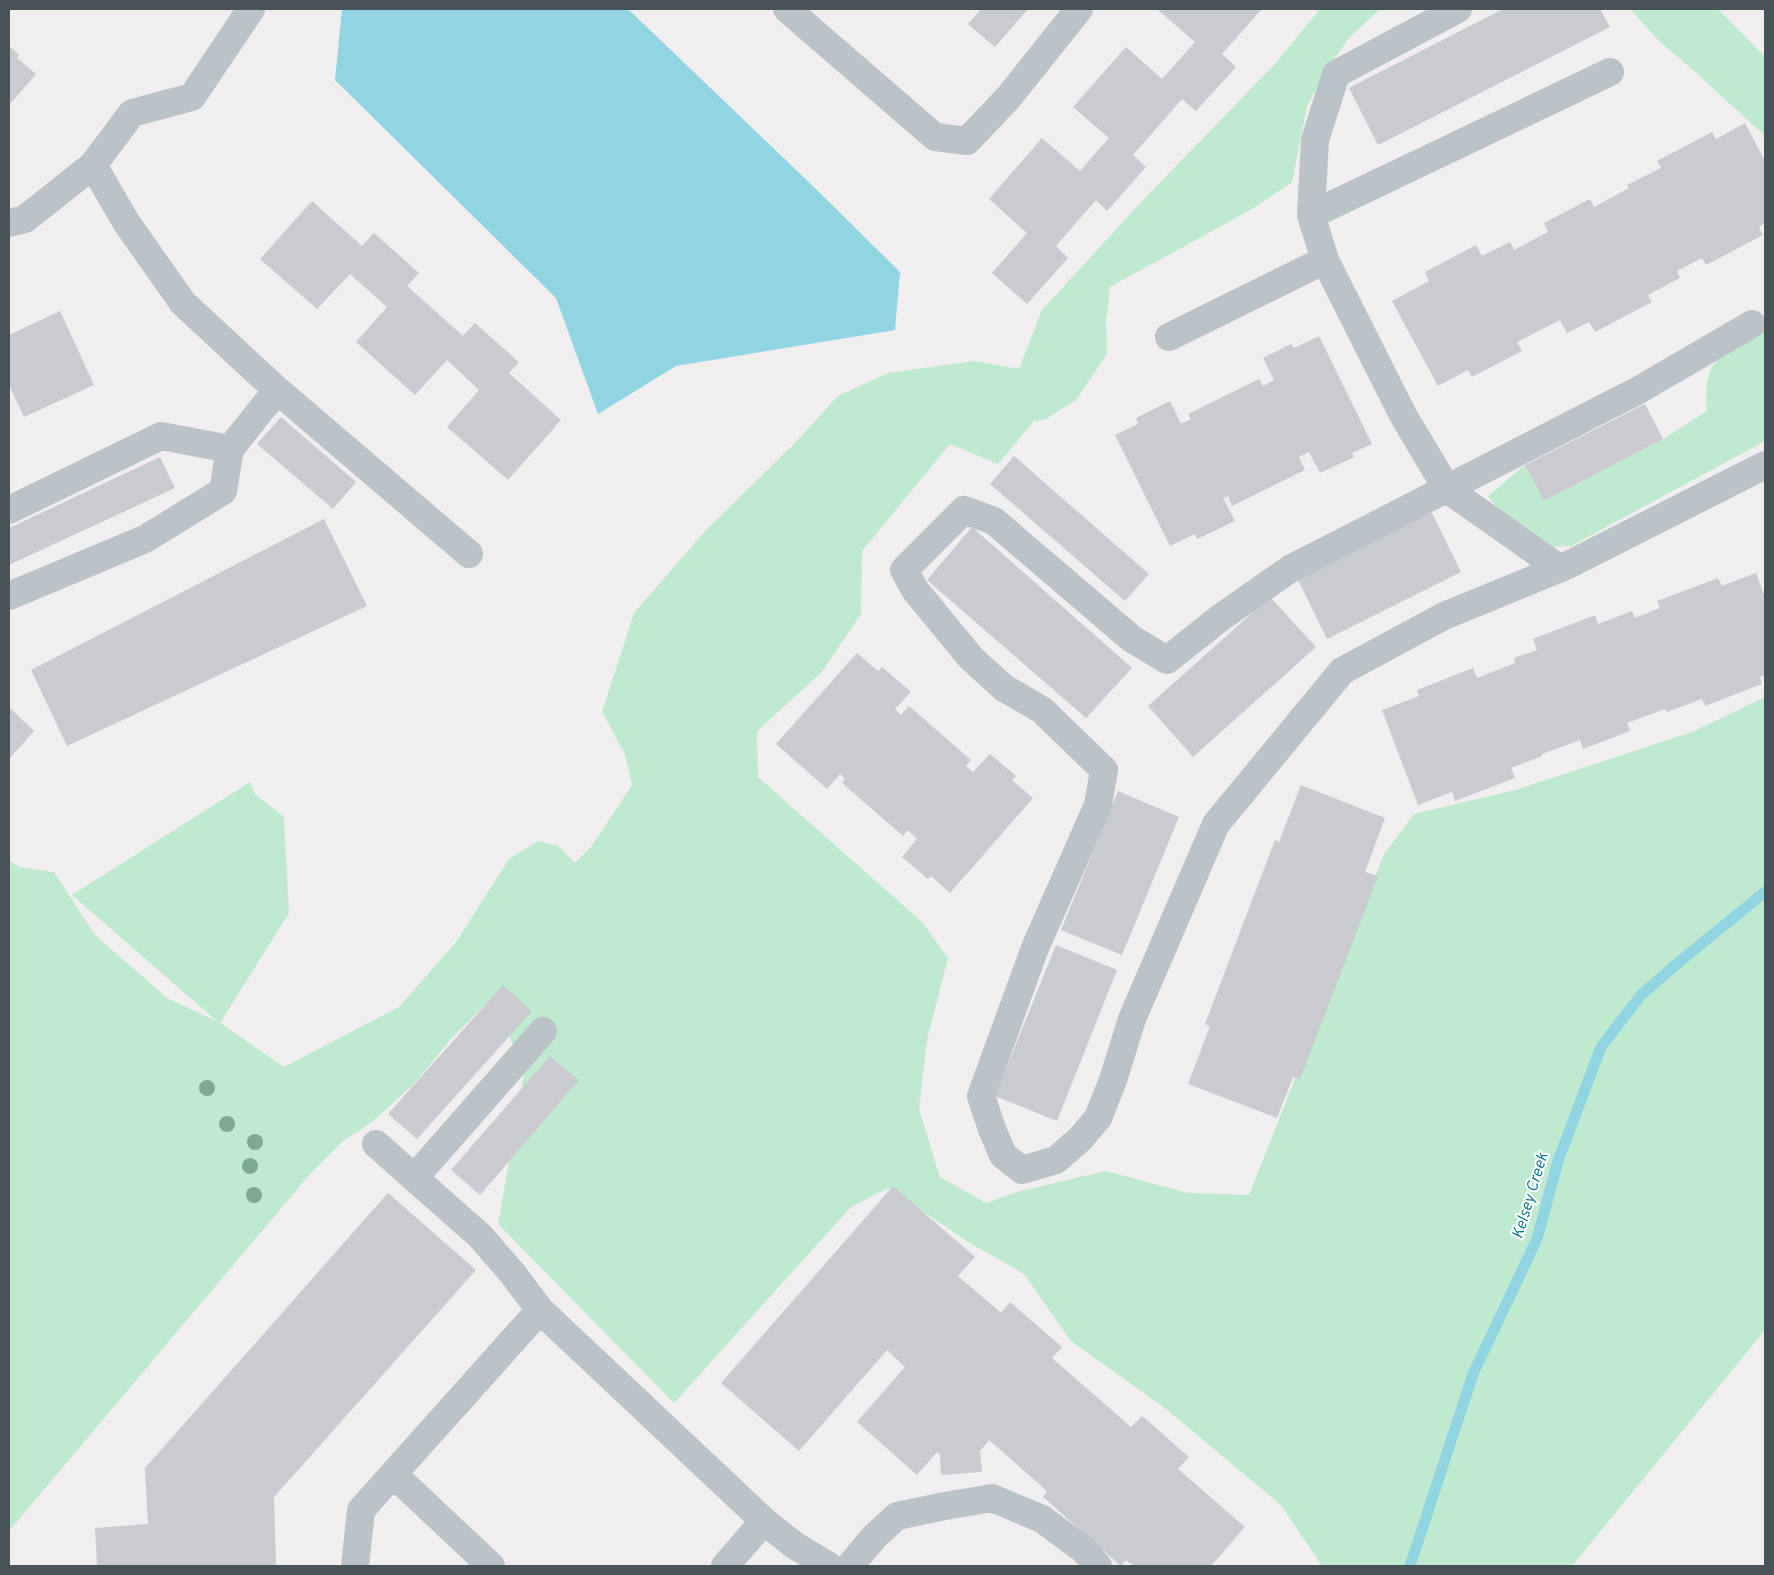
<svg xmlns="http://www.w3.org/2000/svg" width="1774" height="1575" font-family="Overpass,sans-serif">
<rect width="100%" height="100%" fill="#f0eeee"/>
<path fill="#c0eacf" d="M1320 9H1380L1349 38 1327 69 1307 106 1292 182 1254 208 1110 287 1106 324 1107 354 1076 400 1046 419 1034 421 998 464 950 444 862 551 861 614 821 673 757 731 758 777 922 922 948 958 927 1040 919 1109 940 1177 986 1203 1020 1191 1106 1171 1188 1193 1249 1195 1384 854 1414 814 1515 790 1692 732 1765 697V1330L1572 1566H1322L1281 1505 1166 1409 1071 1341 1024 1274 970 1243 888 1188 851 1207 674 1403 498 1224 517 1117 525 1068 490 1000 450 1040 415 1083 372 1122 342 1142 310 1174 9 1531V861L20 867 54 872 95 935 167 998 218 1022 72 895 250 782 255 794 284 817 289 913 220 1023 284 1067 399 1007 456 942 509 859 538 841 558 846 575 863 591 847 632 785 625 754 602 712 634 613 706 530 795 443 838 396 888 373 974 361 1019 369 1042 310 1144 199 1274 65Z
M1630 9H1718L1765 57V136L1694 71 1660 42Z
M1765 324V441L1571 546 1546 547 1502 514 1488 496 1525 465 1544 501 1663 439 1707 411C1706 397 1705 383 1711 369 1716 357 1753 333 1765 324Z"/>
<path fill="#91d5e3" d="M342 9H628L817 190 900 272 895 330 676 366 598 414 556 298 335 80Z"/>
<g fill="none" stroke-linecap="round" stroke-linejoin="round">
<path stroke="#91d5e3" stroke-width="11" d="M1410 1566 1473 1374 1537 1239 1558 1161 1601 1047 1641 995 1684 958 1765 892"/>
</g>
<path fill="#c9cbd0" d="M981 9H1028L995 47 968 24Z
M1157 9H1262L1222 54 1236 67 1196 111 1182 99 1133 155 1146 167 1107 211 1096 200 1056 246 1068 258 1027 304 992 273 1027 233 989 199 1042 138 1080 171 1109 138 1073 107 1126 47 1162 79 1195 42Z
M1503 9H1600L1610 27 1378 145 1349 88Z
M9 46 19 55 17 58 36 74 9 105Z
M1745 123 1765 161V223L1759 227 1763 235 1706 265 1702 258 1677 271 1680 278 1648 295 1652 302 1595 332 1589 322 1567 333 1560 320 1517 342 1522 351 1472 377 1468 370 1438 386 1392 301 1429 281 1425 272 1476 245 1482 256 1510 242 1514 250 1548 232 1544 223 1590 199 1594 207 1629 188 1627 185 1661 168 1657 161 1712 132 1716 139Z
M312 201 362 246 374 233 419 273 407 286 463 336 475 323 519 362 509 373 561 420 508 480 447 427 479 390 447 360 415 395 356 342 387 307 350 274 317 309 260 259Z
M60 311 94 385 24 417 9 385V335Z
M1319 336 1372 444 1352 453 1354 457 1320 473 1309 452 1299 457 1305 470 1232 506 1228 496 1223 498 1235 521 1197 539 1195 534 1170 546 1115 435 1138 424 1136 418 1170 401 1181 424 1191 419 1188 414 1259 379 1263 386 1274 380 1263 358 1291 344 1294 348Z
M1645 404 1663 439 1544 501 1525 465Z
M281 417 356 482 333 509 257 444Z
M1014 456 1149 574 1125 601 990 484Z
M160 457 175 488 9 565V528Z
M1431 511 1461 572 1327 639 1297 578Z
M324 519 367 606 67 746 31 670Z
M972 527 1132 668 1086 718 927 580Z
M1756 573 1765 597V675L1760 677 1762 684 1705 706 1702 699 1667 712 1665 709 1627 723 1630 731 1583 749 1580 740 1542 754V756L1511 768 1515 778 1455 801 1452 792 1418 805 1382 710 1419 696 1417 690 1473 668 1477 678 1515 663 1514 658 1537 650 1533 639 1595 615 1598 624 1632 611 1635 618 1660 608 1657 601 1718 578 1722 586Z
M1270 597 1316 647 1193 757 1148 706Z
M857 653 878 671 882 667 911 692 895 709 901 715 909 706 971 760 966 766 973 772 990 754 1016 776 1012 780 1033 798 950 893 931 876 928 879 902 857 917 839 908 830 903 836 842 783 845 779 840 774 827 789 776 744Z
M9 707 34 731 9 759Z
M1301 785 1385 818 1365 872 1378 876 1300 1079 1293 1077 1277 1118 1188 1084 1210 1026 1205 1024 1275 840 1279 842Z
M1118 791 1179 817 1122 955 1061 930Z
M1056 945 1117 970 1057 1121 995 1096Z
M503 985 532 1011 417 1139 388 1114Z
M550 1056 579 1080 480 1195 451 1170Z
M893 1186 975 1257 958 1276 1001 1313 1010 1302 1062 1347 1052 1358 1131 1427 1142 1416 1189 1457 1178 1469 1245 1527 1211 1566H1134L1126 1560 1121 1566 1043 1497 1047 1491 989 1440 980 1451 982 1472 941 1475 940 1455 937 1452 917 1475 857 1422 905 1367 887 1350 799 1451 721 1383Z
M388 1193 476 1270 274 1497 276 1566H97L95 1528 148 1524 145 1468Z"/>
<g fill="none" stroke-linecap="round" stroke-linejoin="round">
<path stroke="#bbc3c9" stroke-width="28" d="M787 9 935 137 967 141 1008 98 1079 9
M1311 215 1315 140 1336 74 1458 9
M9 223 25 219 93 165 132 113 192 97 251 9
M1752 324 1637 391 1290 569 1220 618 1167 660 1132 639 994 521 964 510 904 570 915 590 971 658 1004 688 1042 710 1104 770 1098 805 1035 948 981 1096 992 1129 1003 1155 1022 1170 1056 1160 1080 1139 1098 1118 1113 1080 1132 1019 1216 824 1342 671 1444 616 1568 565 1765 465
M1169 337 1325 260
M277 390 469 554
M9 510 161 436 230 449
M1559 568 1447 489 1403 415 1325 260 1311 215 1610 72
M9 596 145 539 223 491 230 449 277 390 183 303 126 222 93 165
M376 1144 480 1236 513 1274 540 1310
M415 1177 543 1031
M393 1474 491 1566
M355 1566 361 1510 540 1310 764 1521 794 1545 829 1566
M725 1566 764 1521
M850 1566 874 1537 897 1516 945 1506 992 1498 1042 1519 1084 1550 1098 1566"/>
</g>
<g fill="#7eaa92">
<circle cx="207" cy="1088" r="8"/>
<circle cx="227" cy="1124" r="8"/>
<circle cx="255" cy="1142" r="8"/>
<circle cx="250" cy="1166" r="8"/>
<circle cx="254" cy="1195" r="8"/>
</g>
<g text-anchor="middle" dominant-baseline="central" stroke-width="4" stroke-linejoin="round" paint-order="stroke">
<g font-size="16" font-style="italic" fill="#1a7e93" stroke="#fff">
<text transform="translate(1531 1196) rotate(-73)">Kelsey Creek</text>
</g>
</g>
<rect width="1774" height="1575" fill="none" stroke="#485259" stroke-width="20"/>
</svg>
